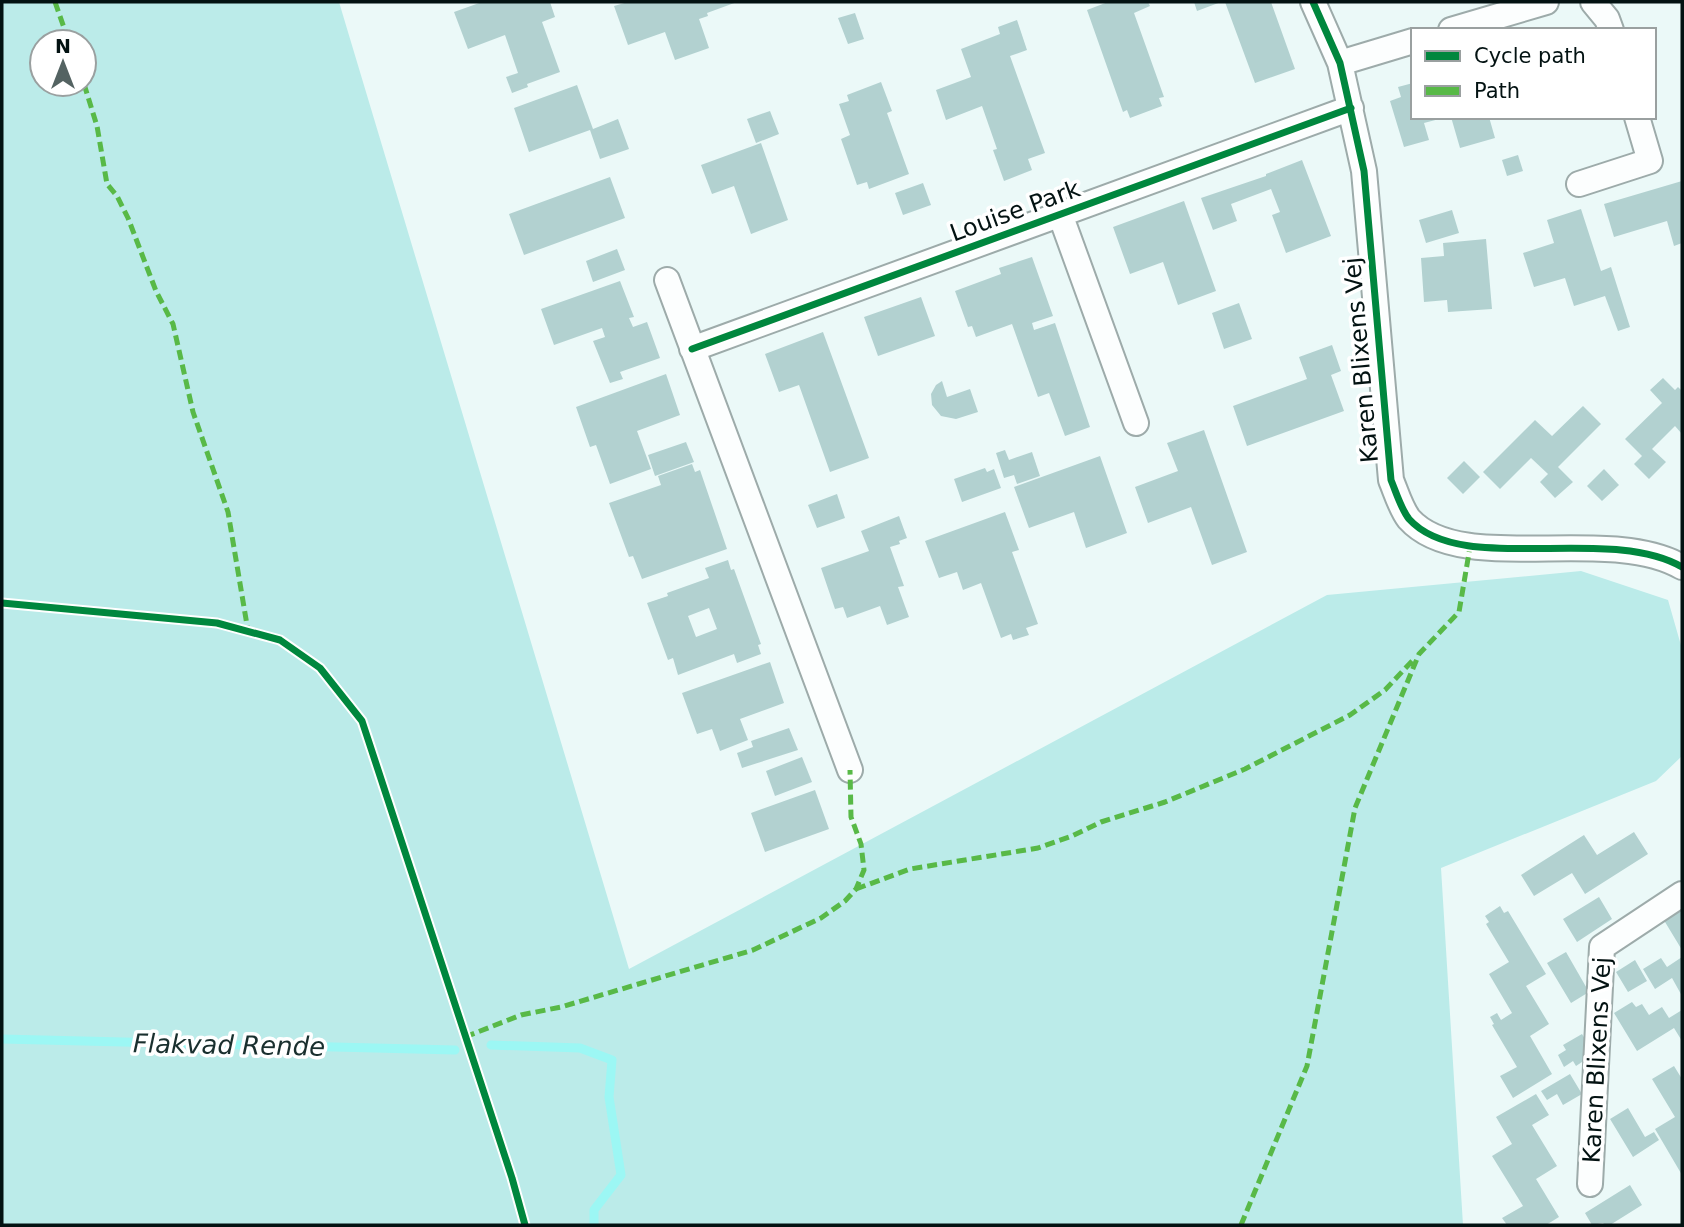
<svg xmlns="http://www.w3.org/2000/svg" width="1684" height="1227" font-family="'DejaVu Sans',sans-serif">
<rect width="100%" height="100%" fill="#ebf9f8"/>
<path fill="#bbebe9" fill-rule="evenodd" d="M2 2H339L629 969 1327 595 1581 571 1668 600 1682 649V756L1656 781 1441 868 1463 1225H2ZM42 42H84V84H42Z"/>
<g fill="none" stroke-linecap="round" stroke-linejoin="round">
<path stroke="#9cf7f4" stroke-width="9" d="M2 1039 455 1050
M491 1045 580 1048 612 1060 609 1097 621 1175 594 1210V1225"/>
</g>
<path fill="#b2d1d0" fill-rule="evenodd" d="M482 2H550L555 17 542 22 560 72 527 84 528 87 512 93 506 77 518 73 505 35 468 49 454 12Z
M628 2H737L707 13 708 16 699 19 709 48 675 60 665 32 628 45 614 6Z
M1108 2H1148L1150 6 1134 13 1164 97 1159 98 1162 106 1130 118 1127 110 1123 112 1087 10Z
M1194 2H1221L1197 11Z
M1225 2H1271L1295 69 1255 83Z
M855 13 864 39 848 44 838 18Z
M1017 20 1027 50 1010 56 1045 153 1028 159 1032 170 1004 181 993 150 997 149 982 106 946 120 936 90 971 77 961 49 1000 34 998 27Z
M881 82 892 111 887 113 909 174 869 189 867 182 857 185 841 139 850 135 839 104 849 101 847 95Z
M1413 83V117L1443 118 1424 123 1429 140 1404 147 1390 101 1401 97 1398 87Z
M577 85 593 129 618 119 629 149 600 159 590 130 529 152 514 108Z
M770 111 779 134 756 143 747 119Z
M1451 117H1489L1495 138 1460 148Z
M761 143 788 220 751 234 734 186 712 194 701 165Z
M1518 155 1523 171 1507 176 1502 160Z
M1302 160 1331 236 1286 253 1272 215 1280 212 1271 189 1231 204 1237 221 1213 230 1201 198 1266 176V174Z
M610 177 625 218 524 255 509 214Z
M1682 181V243L1674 246 1667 221 1614 237 1604 204Z
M923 183 931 205 903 215 895 193Z
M1184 201 1216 291 1178 305 1163 262 1130 274 1113 227Z
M1581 209 1601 271 1611 267 1630 327 1618 331 1605 296 1574 306 1565 278 1534 287 1523 253 1554 243 1547 220Z
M1452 210 1459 233 1426 243 1419 220Z
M1486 239 1492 309 1448 312 1447 300 1424 302 1421 258 1444 256 1443 243Z
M617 249 625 270 593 282 586 261Z
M1032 257 1053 316 1032 323 1034 330 1055 323 1090 427 1065 436 1049 393 1038 397 1012 324 976 337 972 326 968 327 955 291 1001 274 999 268Z
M620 281 634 317 629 318 633 327 647 322 660 358 620 372 623 379 610 383 593 341 605 337 602 328 554 345 541 309Z
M921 297 935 336 878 356 864 317Z
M1239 303 1252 339 1224 349 1212 313Z
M823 332 869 458 830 472 799 385 779 392 765 354Z
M1332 345 1341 371 1331 375 1344 411 1247 446 1233 406 1307 379 1299 357Z
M666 374 680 415 637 431 651 469 610 484 596 445 590 447 576 407Z
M1663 378 1675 390 1678 387 1682 391V434L1675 426 1652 449 1666 462 1649 479 1634 464 1642 456 1625 439 1662 403 1650 390Z
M942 381 947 397 970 389 978 412 956 419 941 416 932 405 931 394 936 385Z
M1583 406 1601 424 1558 467 1573 482 1555 498 1540 482 1548 474 1531 458 1500 489 1483 472 1535 420 1552 436Z
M1204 430 1247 552 1212 565 1191 507 1148 523 1135 487 1178 471 1167 443Z
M686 442 694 462 655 476 648 455Z
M1005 450 1009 460 1032 452 1040 476 1017 484 1014 475 1004 478 996 453Z
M1100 456 1127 533 1086 548 1074 512 1029 528 1014 487Z
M1464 461 1480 477 1463 494 1447 478Z
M692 464 695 472 700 470 727 549 642 579 633 556 629 557 609 503 661 485 658 476Z
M985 468 987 472 994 469 1001 488 962 502 954 479Z
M1604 469 1619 485 1602 501 1587 486Z
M837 494 845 518 817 528 808 505Z
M1005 512 1019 550 1012 552 1038 624 1026 628 1029 635 1013 640 1011 634 1001 638 981 583 963 590 957 572 939 578 925 541Z
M899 516 907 538 899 541 900 544 890 547 904 586 898 587 909 617 887 625 880 606 847 618 843 607 835 609 821 568 869 551 861 531Z
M728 560 731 570 734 569 761 644 758 645 761 654 737 663 734 654 678 675 673 658 668 660 647 603 668 596 667 593 709 578 705 568ZM709 608 717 629 696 637 688 616Z
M770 662 784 703 740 719 748 740 720 751 712 729 697 734 682 693Z
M789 728 798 750 742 768 737 753 753 747 751 741Z
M802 757 812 782 775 796 766 771Z
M815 790 829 829 765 852 751 813Z
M1634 832 1648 854 1585 894 1572 873 1534 896 1521 875 1584 835 1597 855Z
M1599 897 1612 919 1577 942 1563 919Z
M1682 905V950L1662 917Z
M1500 906 1504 913 1508 911 1546 974 1526 986 1549 1024 1530 1036 1552 1074 1513 1098 1500 1076 1517 1067 1492 1025 1494 1024 1490 1017 1497 1013 1501 1020 1512 1013 1489 974 1509 962 1486 924 1489 922 1485 916Z
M1566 952 1589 992 1571 1003 1547 963Z
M1682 957V996L1672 978 1655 989 1643 969 1661 958 1667 967Z
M1635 960 1647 981 1628 992 1616 972Z
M1632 1002 1636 1007 1642 1004 1649 1015 1662 1007 1669 1018 1682 1010V1041L1674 1028 1637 1051 1614 1013Z
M1582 1034 1594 1054 1576 1066 1573 1061 1564 1067 1558 1055 1566 1050 1563 1045Z
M1674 1066 1682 1079V1175L1655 1129 1675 1117 1652 1079Z
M1570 1074 1582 1094 1563 1105 1557 1094 1547 1100 1541 1091Z
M1536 1094 1549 1115 1532 1125 1557 1166 1536 1179 1559 1217 1546 1225H1507L1502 1218 1523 1206 1492 1156 1512 1144 1496 1117Z
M1628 1108 1645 1137 1654 1132 1659 1140 1633 1157 1610 1119Z
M1630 1185 1642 1205 1610 1225H1605L1603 1223 1592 1225 1585 1213Z"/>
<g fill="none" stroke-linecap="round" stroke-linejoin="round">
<defs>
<path id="street" d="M1313 2 1340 63 1364 171 1391 480C1396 492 1401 509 1409 519 1461 577 1608 524 1682 567
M1593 2 1607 19 1611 30
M1451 30 1546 2
M1340 63 1413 41
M1579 184 1650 161 1637 117
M1060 214 1136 423
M667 280 850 770
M692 349 1351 108
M1590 1184 1602 947 1682 894"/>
</defs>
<use href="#street" stroke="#9dabaa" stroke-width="28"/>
<use href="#street" stroke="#fcfefe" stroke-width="24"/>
<path stroke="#58b947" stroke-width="5" stroke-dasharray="10 5" stroke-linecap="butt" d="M55 2 69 42
M84 84 97 126 107 184 117 196 128 218 156 291 173 324 193 412 228 512 248 631
M856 889 910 869 1038 848 1072 836 1101 822 1165 802 1245 769 1350 715 1385 690 1414 659
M465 1037 521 1015 561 1007 753 950 821 918 845 901 856 889 864 870 861 844 851 817 850 770
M1241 1225 1307 1066 1355 808 1419 654 1459 612 1470 547"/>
<defs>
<path id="cycleway" d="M1313 2 1340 63 1364 171 1391 480C1396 492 1401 509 1409 519 1461 577 1608 524 1682 567
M692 349 1351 108
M2 603 217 623 280 640 320 668 362 721 512 1178 525 1225"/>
</defs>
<use href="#cycleway" stroke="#fff" stroke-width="11"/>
<use href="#cycleway" stroke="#00873e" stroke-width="7"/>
</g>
<g text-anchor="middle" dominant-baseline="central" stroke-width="7" stroke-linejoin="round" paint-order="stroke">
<g font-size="24" fill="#031212" stroke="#fff">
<text transform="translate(1015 211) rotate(-20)">Louise Park</text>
<text transform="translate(1361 360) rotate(-95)">Karen Blixens Vej</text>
<text transform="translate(1597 1060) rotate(-87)">Karen Blixens Vej</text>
</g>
<g font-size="26" font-style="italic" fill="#192f2e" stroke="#fff">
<text transform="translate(229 1045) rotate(1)">Flakvad Rende</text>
</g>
</g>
<rect width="1684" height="1227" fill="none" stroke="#031212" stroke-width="7"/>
<rect x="1411" y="28" width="245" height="91" fill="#ffffff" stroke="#9aa0a0" stroke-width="2"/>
<rect x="1425" y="51" width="35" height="10" fill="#00873e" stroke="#9aa0a0" stroke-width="2"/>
<text x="1474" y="63" font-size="21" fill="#031212">Cycle path</text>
<rect x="1425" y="86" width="35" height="10" fill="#58b947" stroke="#9aa0a0" stroke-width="2"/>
<text x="1474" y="98" font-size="21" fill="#031212">Path</text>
<g transform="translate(63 63)"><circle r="33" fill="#ffffff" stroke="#9aa0a0" stroke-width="2"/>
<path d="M0-5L12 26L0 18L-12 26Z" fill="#546362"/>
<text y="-10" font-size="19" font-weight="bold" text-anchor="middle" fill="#031212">N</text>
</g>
</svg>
